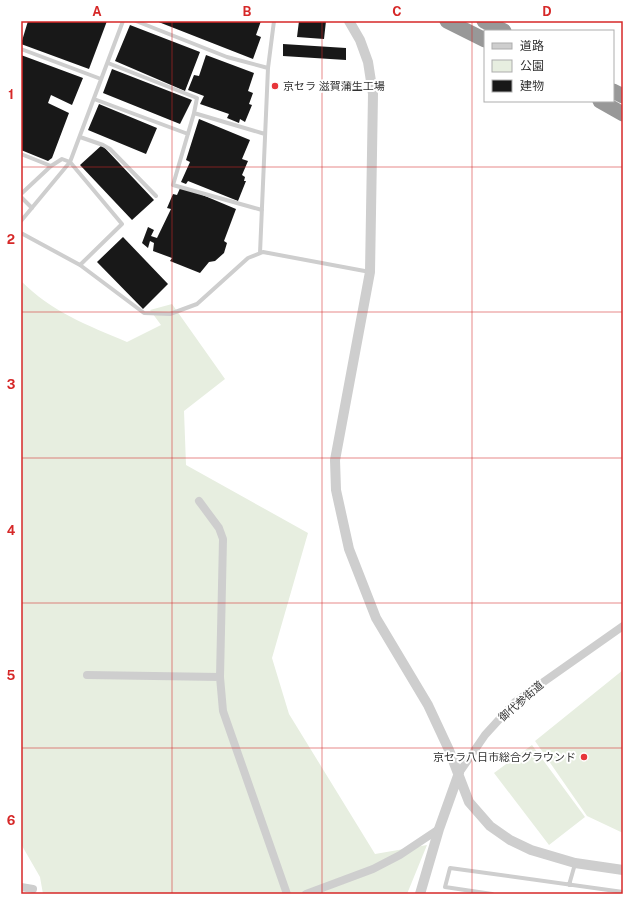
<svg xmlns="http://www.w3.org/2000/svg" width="644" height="915" font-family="'Public Sans','Noto Sans JP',sans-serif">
<rect width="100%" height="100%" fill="#fff"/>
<path fill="#e7eee0" d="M21 281C52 312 87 325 127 342L161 325 150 310 172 304 225 379 184 411 186 465 308 533 272 658 289 714 375 854 427 845 407 894H43L40 877 21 844Z
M623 670V833L587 816 535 741Z
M532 745 585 817 549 845 494 773Z"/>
<path fill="#181818" d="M28 21H107L89 69 21 44Z
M156 21H261L256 35 261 37 253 59Z
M299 21H326L324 39 297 37Z
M130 25 200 52 185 91 115 61Z
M283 44 346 48V60L283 56Z
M21 55 83 78 72 105 51 95 48 103 69 113 52 158 48 161 21 150Z
M206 55 254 73 248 91 253 93 249 104 252 105 245 122 240 119 239 123 227 118 229 114 200 104 204 96 188 90 194 75 199 76Z
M112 69 192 100 180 124 103 93Z
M99 104 157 128 146 154 88 130Z
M199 119 250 140 242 159 248 161 242 175 245 177 244 181H246L238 201 188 181 186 184 181 182 190 162 186 160Z
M102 145 154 200 132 220 80 165Z
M181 186 236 209 224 241 227 243 224 253 215 261 209 262 200 273 170 261 172 258 153 251 154 243 150 241 148 248 142 243 148 227 154 230 151 236 157 238 171 209 167 208 173 194 177 195Z
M123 237 168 284 143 309 97 262Z"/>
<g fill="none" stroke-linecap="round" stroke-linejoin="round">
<path stroke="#cecece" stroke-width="4" d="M136 21 227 57 268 68
M21 49 101 79
M108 63 197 98 194 113
M94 99 188 134
M80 137 103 145 110 149 156 196
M21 154 51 166 62 159 70 162 122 224 80 265
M21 194 51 166
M21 197 32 208
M262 210 173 185 194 113 265 134
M21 221 70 162 123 21
M21 233 80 265 144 313 170 314 197 304 248 258 263 252 370 272
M260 253 268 68 274 21
M569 885 575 864
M492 894 445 887 450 868 623 892"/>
<path stroke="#cecece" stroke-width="8" d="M199 501 219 528 223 539 220 677 223 711 287 894
M87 675 220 677
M459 773 485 735 515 702 623 626
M21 887 33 889
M306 894 373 869 400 855 439 829"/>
<path stroke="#cecece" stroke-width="10" d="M349 21 360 40 368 62 373 94 370 272 335 460 336 490 349 549 376 618 428 705 449 750 469 802 490 826 510 840 531 850 575 863 623 870
M420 894 439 829 459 773"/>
<path stroke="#989898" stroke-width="15" d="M447 21 485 40
M484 21 504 31
M613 91 623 96
M600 101 623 114"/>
</g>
<path fill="none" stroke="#d62828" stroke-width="1" stroke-opacity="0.55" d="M172 21V894M322 21V894M472 21V894M21 167H623M21 312H623M21 458H623M21 603H623M21 748H623"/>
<g fill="#e7353a" stroke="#fff" stroke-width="1.5">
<circle cx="275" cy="86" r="4"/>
<circle cx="584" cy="757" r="4"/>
</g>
<g text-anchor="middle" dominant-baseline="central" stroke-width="4" stroke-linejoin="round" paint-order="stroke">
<g font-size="11" fill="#313131" stroke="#fff" text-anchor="start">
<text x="283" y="86">京セラ 滋賀蒲生工場</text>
<text x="576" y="757" text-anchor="end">京セラ八日市総合グラウンド</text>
</g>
<g font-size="11" fill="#313131" stroke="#fff">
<text transform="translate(521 701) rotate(-41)">御代参街道</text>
</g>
</g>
<rect width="644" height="915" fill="none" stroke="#ffffff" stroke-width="44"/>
<rect x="484" y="30" width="130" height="72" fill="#ffffff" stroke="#adadad"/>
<rect x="492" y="43" width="20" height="6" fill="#cecece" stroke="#adadad"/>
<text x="520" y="50" font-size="12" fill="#313131">道路</text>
<rect x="492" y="60" width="20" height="12" fill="#e7eee0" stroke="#adadad"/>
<text x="520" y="70" font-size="12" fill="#313131">公園</text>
<rect x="492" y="80" width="20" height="12" fill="#181818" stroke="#adadad"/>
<text x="520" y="90" font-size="12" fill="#313131">建物</text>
<rect x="22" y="22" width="600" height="871" fill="none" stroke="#d62828" stroke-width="1.5"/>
<g font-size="13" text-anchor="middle" font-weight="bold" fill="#d62828">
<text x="97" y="16">A</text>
<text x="247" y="16">B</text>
<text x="397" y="16">C</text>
<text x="547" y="16">D</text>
<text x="11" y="99">1</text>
<text x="11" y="244">2</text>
<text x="11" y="389">3</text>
<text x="11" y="535">4</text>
<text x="11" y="680">5</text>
<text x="11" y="825">6</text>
</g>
</svg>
